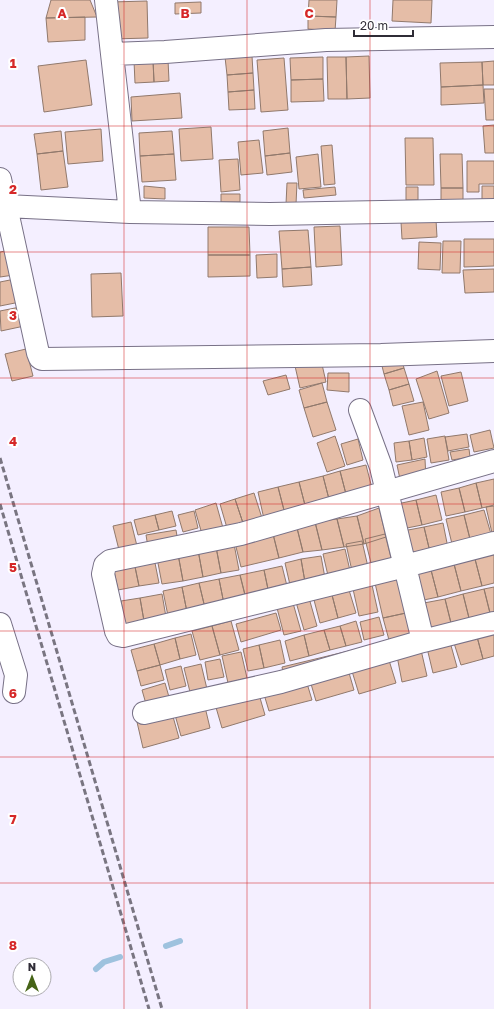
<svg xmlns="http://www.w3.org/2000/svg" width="494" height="1009" font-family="'Golos Text',sans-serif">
<rect width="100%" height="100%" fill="#f4efff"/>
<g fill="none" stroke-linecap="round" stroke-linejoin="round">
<path stroke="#9ec2de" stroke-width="6" d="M166 946 180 941
M96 969 104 962 120 957"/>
</g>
<path fill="#e5bda7" stroke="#91796c" d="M51 0H90L97 17 46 18Z
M309 0H337L336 17 308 16Z
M393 0H432L431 23 392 21Z
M147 1 148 38 112 39 111 2Z
M201 2V13L175 14V3Z
M308 16 336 17 335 31 308 29Z
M85 17V40L48 42 46 18Z
M252 56 253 73 227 75 225 57Z
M369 56 370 98 347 99 346 57Z
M323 57V79L291 80 290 58Z
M327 57H346L347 99H328Z
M284 58 288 110 261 112 257 60Z
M86 60 92 105 44 112 38 66Z
M153 60H168L169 81 154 82Z
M153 60 154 82 135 83 134 61Z
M494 61V85H483L482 62Z
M482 62 483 85 441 87 440 63Z
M253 73 254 90 228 92 227 75Z
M323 79 324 101 291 102V80Z
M483 85 484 103 441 105V87Z
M484 89H494V120H486Z
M254 90 255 109 229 110 228 92Z
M180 93 182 118 132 121 131 97Z
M494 125V153H485L483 126Z
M211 127 213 159 181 161 179 129Z
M288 128 290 153 265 156 263 131Z
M101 129 103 161 68 164 65 132Z
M61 131 63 151 37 154 34 134Z
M172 131 174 154 140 156 139 133Z
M405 138H433L434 185H406Z
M259 140 263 173 241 175 238 142Z
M332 145 335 184 324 185 321 146Z
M63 151 68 187 41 190 37 154Z
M290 153 292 172 267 175 265 156Z
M174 154 176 180 142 182 140 156Z
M318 154 321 187 299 189 296 157Z
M440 154H462L463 188H441Z
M238 159 240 190 221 192 219 160Z
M467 161H494V184H479V192H467Z
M287 183H297L296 204H286Z
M144 186 165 188V199L144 198Z
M482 186H494V208H482Z
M335 187 336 195 304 198 303 190Z
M406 187H418V200H406Z
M441 188H463V209H441Z
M221 194H240V202H221Z
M436 220 437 237 402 239 401 222Z
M340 226 342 265 316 267 314 227Z
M208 227H249L250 255H208Z
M308 230 311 267 282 269 279 231Z
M464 239H494V266L464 267Z
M443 241H461L460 273H442Z
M419 242 441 243 440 270 418 269Z
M10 250 14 275 0 277V252Z
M277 254V277L257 278 256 255Z
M208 255H250V276L208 277Z
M311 267 312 285 283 287 282 269Z
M494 269V292L465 293 463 270Z
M121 273 123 316 92 317 91 274Z
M15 279 20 302 0 306V282Z
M25 306 29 325 1 331 0 311Z
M26 349 33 376 12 381 5 354Z
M401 357 404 368 384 374 381 362Z
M321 360 326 382 300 388 295 366Z
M404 368 409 384 389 390 384 374Z
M437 371 449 413 429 419 416 379Z
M461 372 468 401 449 406 441 376Z
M328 373H349V392L327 390Z
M286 375 290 389 268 395 263 381Z
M322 383 327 402 304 408 299 390Z
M409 384 414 401 393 406 389 390Z
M327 402 336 430 313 437 304 408Z
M423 402 429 430 409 435 402 406Z
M490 430 494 448 474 452 470 435Z
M467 434 469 447 448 451 445 437Z
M335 436 345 466 327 472 317 443Z
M445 436 449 460 431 463 427 439Z
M424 438 427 457 412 460 409 441Z
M358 439 363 460 347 465 341 444Z
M409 441 412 460 396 462 394 443Z
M469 449 470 457 452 460 450 452Z
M425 459 426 479 401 484 397 465Z
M366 465 373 492 347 498 340 471Z
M340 471 347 498 330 503 323 476Z
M323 476 330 503 306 509 299 482Z
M494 479V505L482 508 476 483Z
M299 482 306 509 285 514 278 487Z
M476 483 482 508 465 512 459 488Z
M278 487 285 514 264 519 258 492Z
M459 488 465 512 446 516 441 492Z
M254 493 262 518 243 523 235 499Z
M436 495 442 520 422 525 416 500Z
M235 499 243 523 227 528 220 504Z
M416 500 422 525 402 529 397 504Z
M216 503 223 528 202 534 195 510Z
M494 506V533H492L486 507Z
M379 508 386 537 364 544 357 516Z
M484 510 491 534 470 539 464 515Z
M172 511 176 526 159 530 155 515Z
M194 511 198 528 183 532 178 515Z
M155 515 159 530 138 535 134 520Z
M464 515 470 539 452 544 446 519Z
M357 516 364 544 344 547 337 519Z
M337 519 344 547 322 550 315 522Z
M131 522 137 546 119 550 113 526Z
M315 522 322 550 303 552 296 524Z
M443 523 448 548 430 552 424 527Z
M296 524 303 552 279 558 272 530Z
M424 527 430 552 409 556 403 531Z
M176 530 178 542 148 547 146 535Z
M272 530 279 558 241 567 234 539Z
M385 534 392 562 372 567 365 539Z
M362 541 368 567 352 571 346 544Z
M234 544 239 570 221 573 216 547Z
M216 547 221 573 203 577 198 550Z
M345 549 351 575 329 580 323 554Z
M198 550 203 577 183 581 178 554Z
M178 554 183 581 162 584 157 558Z
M494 554V583L482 586 475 559Z
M321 556 325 578 305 582 301 559Z
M154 558 159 583 139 586 134 562Z
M301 559 305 582 290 585 285 563Z
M475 559 482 586 461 591 454 564Z
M134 562 139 586 118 590 113 566Z
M454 564 461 591 438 597 431 570Z
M282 566 288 590 269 594 264 570Z
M264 570 269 594 246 599 240 575Z
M431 570 438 597 419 601 413 574Z
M240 575 246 599 224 604 219 579Z
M397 578 406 613 383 618 375 583Z
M219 579 224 604 205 608 199 583Z
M199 583 205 608 187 612 182 587Z
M372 585 378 612 359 616 353 589Z
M182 587 187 612 168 616 163 591Z
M494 587V612L490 613 484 589Z
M484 589 490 613 469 618 463 594Z
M349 590 356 613 338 618 332 595Z
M162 594 166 617 144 621 140 598Z
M463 594 469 618 451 623 445 599Z
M332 595 338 618 320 623 314 600Z
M140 598 144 621 125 624 121 601Z
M309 598 317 626 304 630 296 602Z
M445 599 451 623 430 628 424 603Z
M293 603 301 631 284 635 277 608Z
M276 613 281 630 241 642 236 624Z
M406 613 411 635 389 640 383 618Z
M379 617 384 635 364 640 360 622Z
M231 621 239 650 220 655 212 626Z
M356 621 362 642 346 646 340 626Z
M212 626 220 655 200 660 192 631Z
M340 626 346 646 330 650 324 630Z
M494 628V656L483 659 476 633Z
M324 630 330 650 309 656 304 635Z
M476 633 483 659 461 665 453 640Z
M191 634 196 655 180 659 175 638Z
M304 635 309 656 290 661 285 641Z
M175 638 180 659 160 665 154 644Z
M280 640 285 663 264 668 259 645Z
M450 642 457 667 433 673 427 648Z
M154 644 160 665 137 671 131 650Z
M259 645 264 668 248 671 243 649Z
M357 649 284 677 282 667Z
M421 650 427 676 402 682 397 656Z
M241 652 247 678 228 683 222 656Z
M388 657 396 683 359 694 351 668Z
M220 659 224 677 208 680 205 662Z
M201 664 207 689 190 692 184 668Z
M160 665 164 680 141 686 137 671Z
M181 666 186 686 170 690 165 670Z
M347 666 354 690 316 701 309 677Z
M306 680 312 700 269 711 263 691Z
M165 683 169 697 146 704 142 690Z
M258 691 265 715 222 728 215 704Z
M205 707 210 728 181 736 175 715Z
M172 713 179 738 143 748 137 722Z"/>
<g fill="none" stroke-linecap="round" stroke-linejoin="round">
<defs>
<path id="street" d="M106 0 112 54 165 52 326 40 494 37
M112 54 130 212
M0 179 38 353 40 358 42 359 381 355 494 351
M6 206 130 212 270 214 494 210
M360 410 381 467 423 641
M494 461 241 534 110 561 105 565 103 574 116 631 118 635 123 636 405 566 494 543
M0 624 16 675 14 692
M144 713 281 682 423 641 494 623"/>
</defs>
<use href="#street" stroke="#787187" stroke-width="24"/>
<use href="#street" stroke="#fff" stroke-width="22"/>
<path stroke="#797581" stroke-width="3" stroke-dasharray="6 3" stroke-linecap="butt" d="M0 458 162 1009
M0 504 149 1009"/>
</g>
<path fill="none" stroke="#d62828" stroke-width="1" stroke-opacity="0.55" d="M124 0V1009M247 0V1009M370 0V1009M0 126H494M0 252H494M0 378H494M0 504H494M0 631H494M0 757H494M0 883H494"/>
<g font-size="13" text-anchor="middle" font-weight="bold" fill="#d62828" stroke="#fff" stroke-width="4" stroke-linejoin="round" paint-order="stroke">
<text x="62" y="18">A</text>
<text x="185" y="18">B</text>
<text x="309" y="18">C</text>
<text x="13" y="68">1</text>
<text x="13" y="194">2</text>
<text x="13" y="320">3</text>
<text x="13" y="446">4</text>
<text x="13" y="572">5</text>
<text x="13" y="698">6</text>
<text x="13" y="824">7</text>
<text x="13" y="950">8</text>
</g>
<g transform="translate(32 977)"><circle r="19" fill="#ffffff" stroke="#acabaf"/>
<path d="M0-3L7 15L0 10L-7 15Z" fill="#466417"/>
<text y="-6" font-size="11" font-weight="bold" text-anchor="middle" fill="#2f2c36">N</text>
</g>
<path d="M354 30v6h59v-6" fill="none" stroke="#2f2c36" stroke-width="2"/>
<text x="360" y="30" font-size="12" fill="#2f2c36" stroke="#ffffff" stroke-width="3" paint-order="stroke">20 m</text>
</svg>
